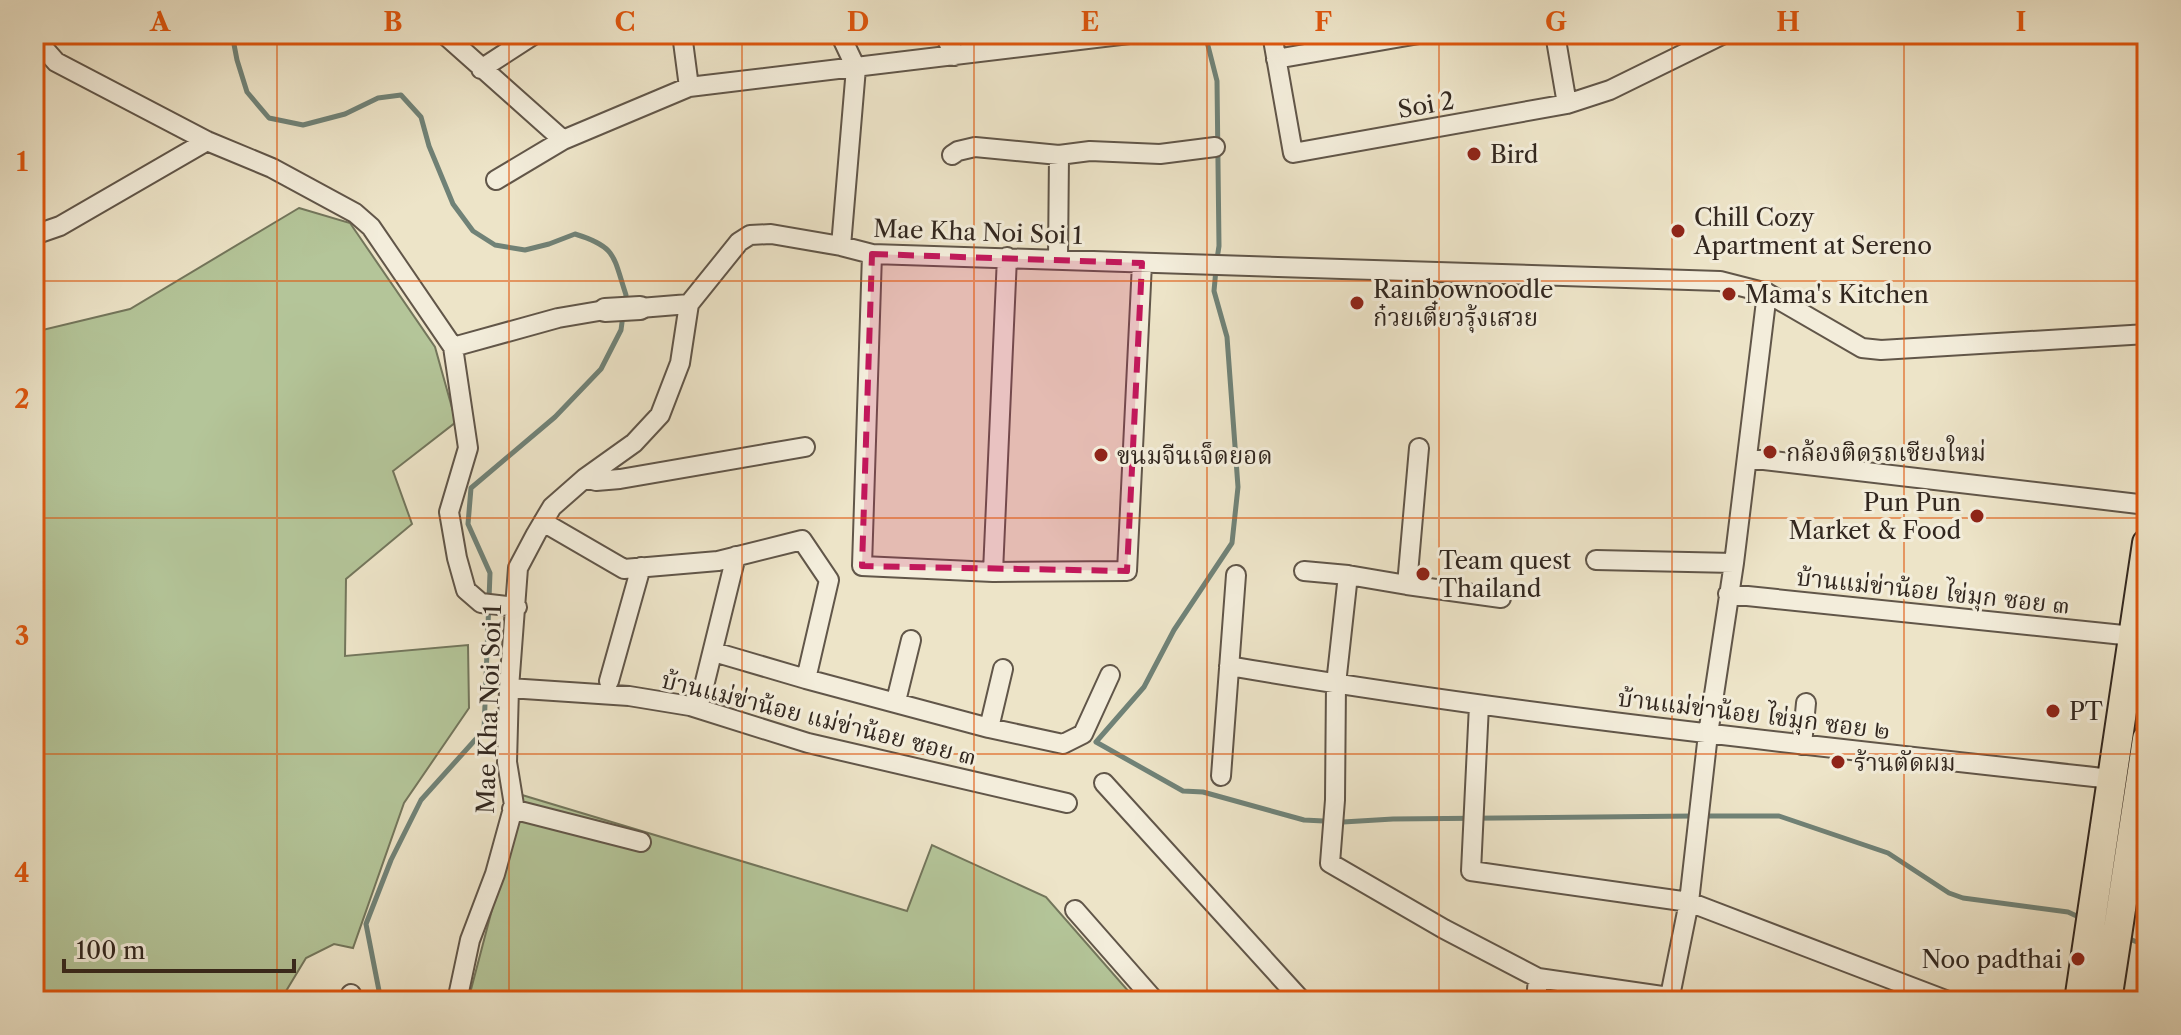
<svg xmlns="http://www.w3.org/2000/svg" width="2181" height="1035" font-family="'Libre Caslon Text','Noto Serif Thai',serif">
<rect width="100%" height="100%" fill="#ede4c8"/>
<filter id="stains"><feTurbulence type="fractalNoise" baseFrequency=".0025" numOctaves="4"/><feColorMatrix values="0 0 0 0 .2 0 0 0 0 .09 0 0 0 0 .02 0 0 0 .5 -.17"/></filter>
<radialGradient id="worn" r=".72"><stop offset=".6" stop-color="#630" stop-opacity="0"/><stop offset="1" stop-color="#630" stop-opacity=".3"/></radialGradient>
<path fill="#b4c599" stroke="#73765c" stroke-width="2" d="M299 208 350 223 435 347 456 422 393 471 412 524 346 579 345 656 468 645 469 708 404 803 353 948 334 944 306 958 280 1001H34V332L130 309Z
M522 795 907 911 932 845 1046 897 1137 1001H468Z"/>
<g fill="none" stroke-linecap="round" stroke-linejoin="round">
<path stroke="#708277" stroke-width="5" d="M232 34 237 60 247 92 269 118 303 125 345 114 378 98 401 95 421 117 429 146 453 204 473 231 495 245 525 250 549 244 575 234C617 247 613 256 626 295L625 301
M1205 34 1217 81 1219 246 1217 259
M1216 269 1214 291 1227 337 1238 487 1232 543 1174 630 1144 687 1096 742 1183 791 1203 792 1304 820 1343 822 1393 819 1694 816
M1704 816H1779L1888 853 1949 893 1963 898 2068 912 2081 918
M2127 938 2147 946
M381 1001 366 924 391 860 421 800 484 730 490 573 468 524 471 488 555 417 601 369 621 330 623 315"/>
<defs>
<path id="minor" d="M444 34 563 140
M682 34 689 87
M840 34 856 68 841 246
M945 34 954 56
M1272 34 1293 153 1567 104 1610 90 1724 34
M1555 34 1567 104
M34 37 56 62 207 141 272 168 355 213 371 227 453 347 468 448 449 512 457 558 466 590 481 603 517 607
M1276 59 1419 34
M481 69 535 34
M952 155 958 151 975 147 1059 155 1090 151 1160 154 1215 147
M496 180 563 140 689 87 1129 34
M34 235 60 226 207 141
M872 254 862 566 993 572 1127 571 1142 263
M1058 259 1059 155
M640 308 689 304
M453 347 558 318 605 310
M1419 448 1407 585 1501 598
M1747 458 2147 505
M585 478 596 481 620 479 805 447
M543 522 624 569 718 561 802 540 829 580 806 679 989 728 1063 744 1083 734 1110 675
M1596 560 1734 563
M1304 571 1348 575 1407 585
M993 572 1007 257
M1348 575 1336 684 1335 800 1330 863 1444 929 1538 978 1669 997
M1728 594 2133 636
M714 652 806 679
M1229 666C1521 716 1817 746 2112 779
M609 681 641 567
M509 688 629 696 690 706 808 743 1067 803
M701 698 736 556
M896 701 911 640
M1479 705 1471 871 1689 902 1948 1001
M989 728 1003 669
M1802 745 1806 703
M1221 776 1236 575
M1104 783 1302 1001
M512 809 641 842
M1075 910 1155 1001
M351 994 355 1001
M457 1001 470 940 495 874 514 805 507 762 509 688 518 568 536 534 552 507 585 478 634 443 660 415 680 363 689 304 739 242 750 235 771 234 841 246 872 254 1720 281 1767 293 1862 348 1881 350 2147 334
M1536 1001 1538 978
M1669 1001 1689 902 1708 734 1734 563 1767 293"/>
<path id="tertiary" d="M605 310 640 308"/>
<path id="primary" d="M2079 1001 2147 543
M2107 1001 2147 739"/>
</defs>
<use href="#minor" stroke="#615649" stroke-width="22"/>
<use href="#tertiary" stroke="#615649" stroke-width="26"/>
<use href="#primary" stroke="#32271f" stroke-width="32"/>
<use href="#minor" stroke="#f3eddb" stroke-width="18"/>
<use href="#tertiary" stroke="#f3eddb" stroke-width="22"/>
<use href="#primary" stroke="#ede4c8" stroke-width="28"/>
</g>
<path fill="#c2185b" fill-opacity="0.2" stroke="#c2185b" stroke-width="6" stroke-dasharray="16 10" stroke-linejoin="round" d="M872 254 1142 263 1127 571 862 566Z"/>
<path fill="none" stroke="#df560d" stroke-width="2" stroke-opacity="0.55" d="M277 34V1001M509 34V1001M742 34V1001M974 34V1001M1207 34V1001M1439 34V1001M1672 34V1001M1904 34V1001M34 281H2147M34 518H2147M34 754H2147"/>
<g fill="#8f2418" stroke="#f3eddb" stroke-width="3">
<circle cx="1474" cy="154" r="8"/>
<circle cx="1678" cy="231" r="8"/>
<circle cx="1729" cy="294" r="8"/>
<circle cx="1357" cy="303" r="8"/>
<circle cx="1770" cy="452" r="8"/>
<circle cx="1101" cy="455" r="8"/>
<circle cx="1977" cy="516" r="8"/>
<circle cx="1423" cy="574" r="8"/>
<circle cx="2053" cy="711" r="8"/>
<circle cx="1838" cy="762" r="8"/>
<circle cx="2078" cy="959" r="8"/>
</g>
<g text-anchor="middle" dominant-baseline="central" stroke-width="6" stroke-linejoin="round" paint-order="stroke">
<g font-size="24" fill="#32271f" stroke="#f3eddb">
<text transform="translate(1426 105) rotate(-10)">Soi 2</text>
<text transform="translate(978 232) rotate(2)">Mae Kha Noi Soi 1</text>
<text transform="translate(1933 591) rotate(6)">บ้านแม่ข่าน้อย ไข่มุก ซอย ๓</text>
<text transform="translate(489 709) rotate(-88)">Mae Kha Noi Soi 1</text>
<text transform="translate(1754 714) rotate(7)">บ้านแม่ข่าน้อย ไข่มุก ซอย ๒</text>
<text transform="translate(819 718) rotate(14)">บ้านแม่ข่าน้อย แม่ข่าน้อย ซอย ๓</text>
</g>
<g font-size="24" fill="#32271f" stroke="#f3eddb" text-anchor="start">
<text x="1490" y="154">Bird</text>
<text x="1694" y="217">Chill Cozy<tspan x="1694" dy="28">Apartment at Sereno</tspan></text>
<text x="1373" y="289">Rainbownoodle<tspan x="1373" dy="28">ก๋วยเตี๋ยวรุ้งเสวย</tspan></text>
<text x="1745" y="294">Mama's Kitchen</text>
<text x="1786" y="452">กล้องติดรถเชียงใหม่</text>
<text x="1117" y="455">ขนมจีนเจ็ดยอด</text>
<text x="1961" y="502" text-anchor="end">Pun Pun<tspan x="1961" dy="28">Market &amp; Food</tspan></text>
<text x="1439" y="560">Team quest<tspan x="1439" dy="28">Thailand</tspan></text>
<text x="2069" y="711">PT</text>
<text x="1854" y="762">ร้านตัดผม</text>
<text x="2062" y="959" text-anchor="end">Noo padthai</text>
</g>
</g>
<rect width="2181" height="1035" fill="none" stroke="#ede4c8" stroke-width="88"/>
<path d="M64 959v12h230v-12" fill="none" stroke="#32271f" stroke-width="4"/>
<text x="76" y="959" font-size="24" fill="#32271f" stroke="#f3eddb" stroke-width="6" paint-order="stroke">100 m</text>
<rect x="44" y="44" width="2093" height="947" fill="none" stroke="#df560d" stroke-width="3"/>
<g font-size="26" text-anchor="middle" font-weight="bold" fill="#df560d">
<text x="160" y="31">A</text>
<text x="393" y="31">B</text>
<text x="625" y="31">C</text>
<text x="858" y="31">D</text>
<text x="1090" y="31">E</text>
<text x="1323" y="31">F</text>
<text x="1556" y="31">G</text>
<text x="1788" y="31">H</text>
<text x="2021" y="31">I</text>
<text x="22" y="171">1</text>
<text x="22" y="408">2</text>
<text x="22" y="645">3</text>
<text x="22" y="882">4</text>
</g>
<rect width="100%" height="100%" filter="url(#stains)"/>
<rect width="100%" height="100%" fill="url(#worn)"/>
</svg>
